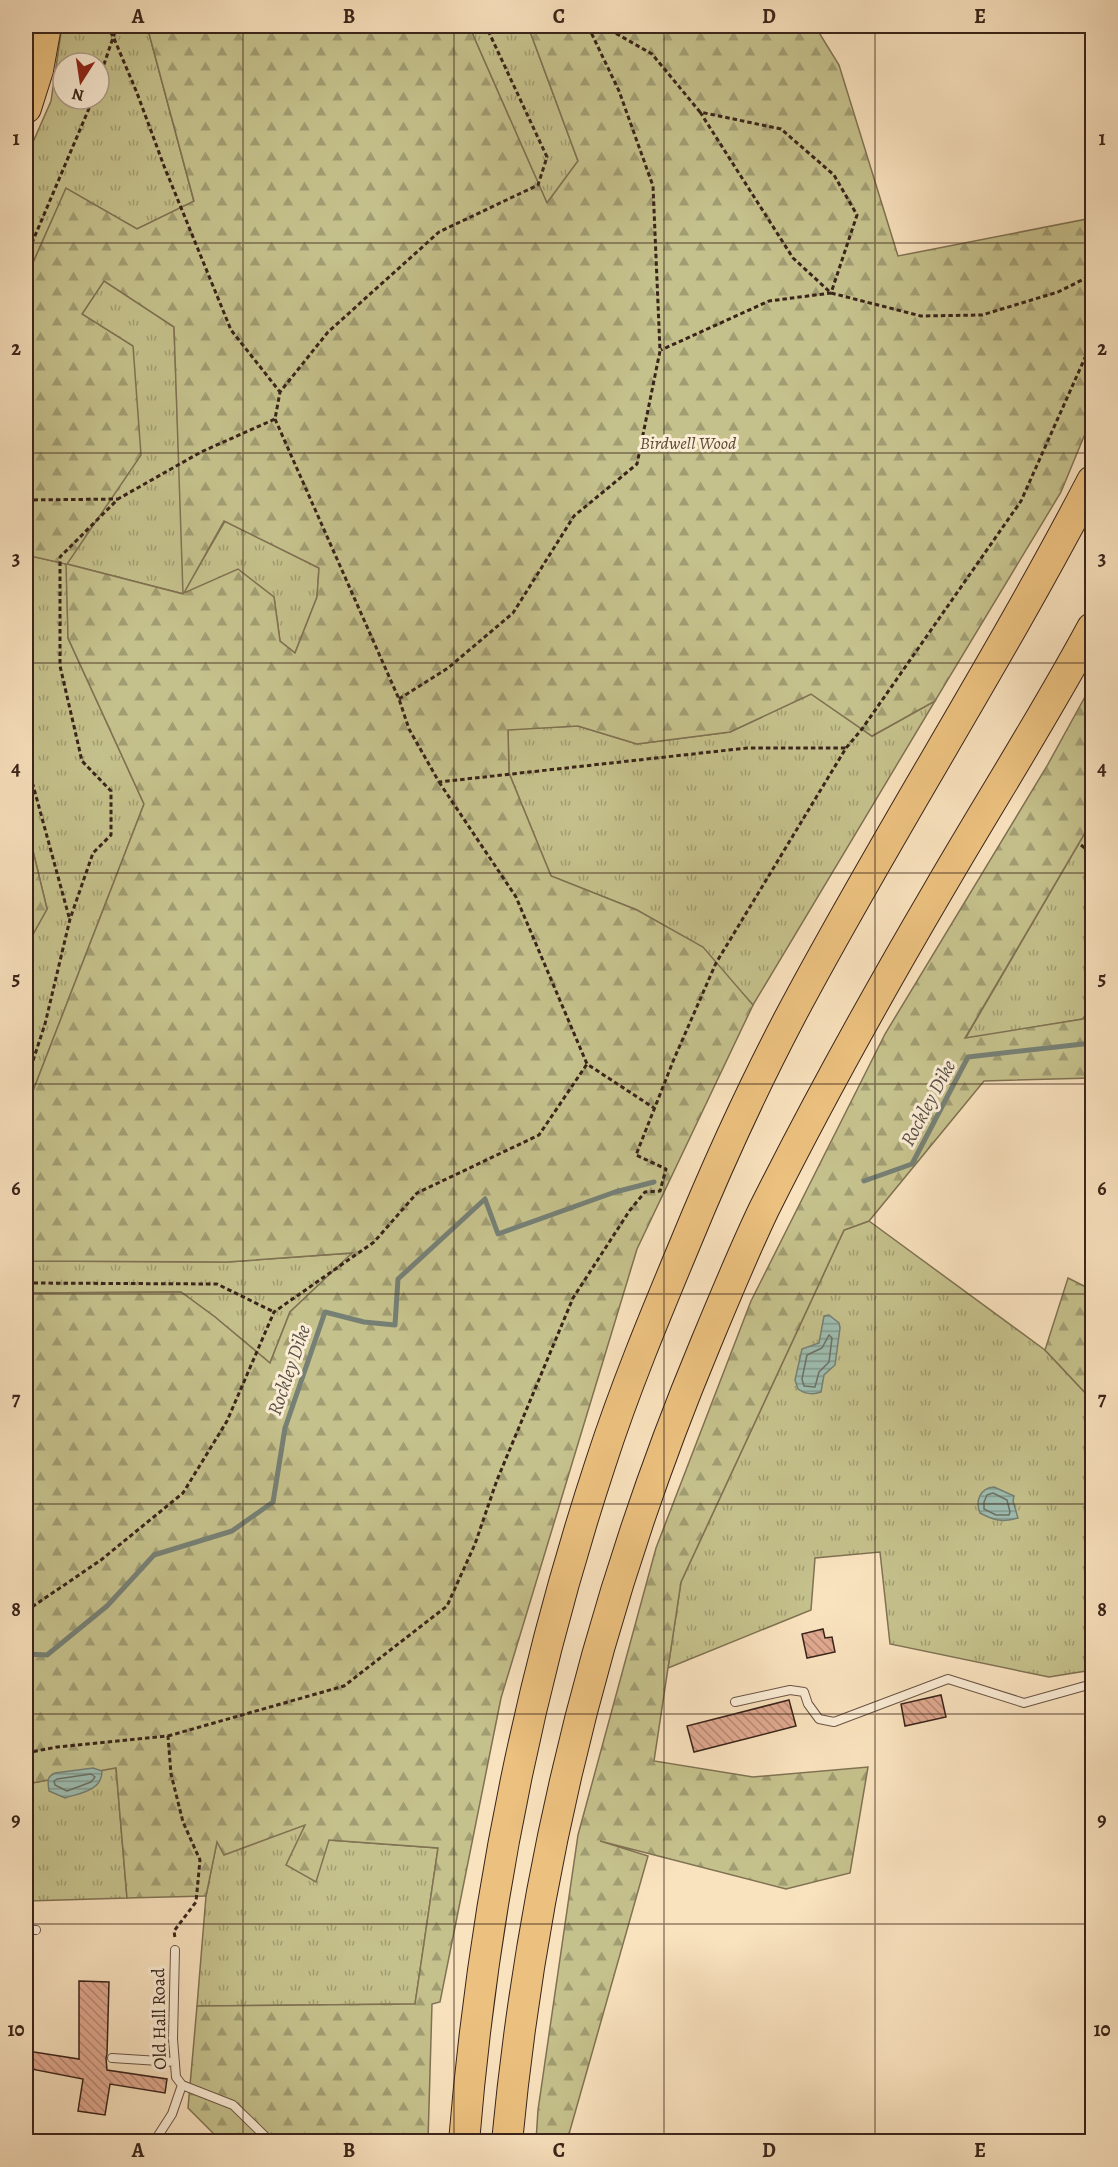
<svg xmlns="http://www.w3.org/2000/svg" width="1118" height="2167" font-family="Alegreya,serif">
<defs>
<pattern id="grass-tufts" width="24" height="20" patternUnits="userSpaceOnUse" patternTransform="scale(1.5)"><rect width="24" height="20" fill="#c5c18c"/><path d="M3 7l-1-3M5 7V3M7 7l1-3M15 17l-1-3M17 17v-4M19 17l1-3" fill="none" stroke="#a19d72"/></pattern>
<pattern id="forest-firs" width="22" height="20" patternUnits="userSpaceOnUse" patternTransform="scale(1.5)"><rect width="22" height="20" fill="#c5c18c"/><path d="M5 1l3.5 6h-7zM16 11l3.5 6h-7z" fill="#a19d72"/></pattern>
<pattern id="water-rules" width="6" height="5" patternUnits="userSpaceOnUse" patternTransform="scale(1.5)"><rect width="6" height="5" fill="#9ebeb1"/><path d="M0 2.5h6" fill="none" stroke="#829a8f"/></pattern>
<pattern id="building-back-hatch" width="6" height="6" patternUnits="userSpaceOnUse" patternTransform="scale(1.5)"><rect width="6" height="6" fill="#e0a990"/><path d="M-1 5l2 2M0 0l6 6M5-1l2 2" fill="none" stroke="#b78975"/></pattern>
</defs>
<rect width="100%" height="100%" fill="#f9e2be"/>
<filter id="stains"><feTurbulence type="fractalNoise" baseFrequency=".00333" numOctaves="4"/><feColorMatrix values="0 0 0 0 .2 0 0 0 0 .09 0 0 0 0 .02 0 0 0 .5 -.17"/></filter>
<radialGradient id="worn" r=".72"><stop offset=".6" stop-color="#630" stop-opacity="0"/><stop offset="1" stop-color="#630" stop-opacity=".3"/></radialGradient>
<path fill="url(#grass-tufts)" stroke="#807253" stroke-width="1.5" fill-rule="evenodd" d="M62 26H147L194 202 137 229 66 189 32 265 26 273V158L51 101ZM63 63H99V99H63Z
M469 26H528L578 161 547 203Z
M104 280 174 327 184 592 225 521 319 568 317 597 295 653 280 641 274 597 184 594 67 564 68 638 144 804 26 1109V947L47 909 26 822V555L67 564 82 314Z
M811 694 872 736 935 701 753 1005 726 975 637 910 551 876 509 773 508 729 578 726 637 744 730 732Z
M1086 831 1092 837V1004L1083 1019 965 1039Z
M869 1221 1045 1350 1092 1400V1670L1049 1677 890 1644 880 1552 815 1558 811 1610 668 1668 681 1582 844 1230Z
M353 1253 290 1312 270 1363 215 1317 181 1292 26 1293V1261L227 1262Z
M116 1767 127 1898 28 1901 26 1889V1784Z
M306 1825 328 1840 438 1848 415 2004 197 2006 206 1896 217 1841Z"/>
<path fill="url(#forest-firs)" stroke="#807253" stroke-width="1.5" fill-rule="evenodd" d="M147 26H469L547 203 578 161 528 26H815L839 65 898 256 1092 218V417L1061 492 935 701 872 736 811 694 730 732 637 744 578 726 508 730 509 773 551 876 637 910 703 947 753 1005 637 1249 501 1698 440 2002 432 2004 428 2141H221L188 2108 197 2006 415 2004 438 1848 329 1840 316 1882 286 1865 305 1825 224 1855 217 1842 206 1896 127 1898 116 1768 26 1784V1293L181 1292 215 1317 270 1363 290 1312 352 1253 227 1262 26 1261V1109L144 804 68 638 66 564 26 555V273L32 265 66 188 137 229 194 201ZM104 281 174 327 183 594 67 564 141 455 133 346 82 314ZM224 521 319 568 317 597 295 653 280 641 274 597 238 569 184 593Z
M1092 684V837L1086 831 965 1038 1083 1019 1092 1004V1078L984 1081 869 1221 844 1230 681 1582 654 1761 753 1777 868 1767 850 1873 786 1889 600 1841 648 1856 567 2141H536L538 2110 578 1835 656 1548 751 1301 885 1034 1047 766Z
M26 822 47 909 26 947Z
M1068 1278 1092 1290V1400L1045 1350Z"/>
<path fill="url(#water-rules)" stroke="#768075" stroke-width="1.5" d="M829 1315 839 1323 840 1328 835 1365 824 1375 821 1392C813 1395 805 1394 798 1389L795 1380 802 1349 819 1343 824 1316Z
M994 1487 1014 1496 1013 1501 1018 1518C1003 1523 993 1520 980 1513 975 1501 980 1488 994 1487Z
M93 1768 102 1771C102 1791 80 1793 65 1798L49 1791C48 1782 46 1777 55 1773Z"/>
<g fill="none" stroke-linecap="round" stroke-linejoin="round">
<path stroke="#6c7166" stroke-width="1.5" d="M829 1335 832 1338 829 1362 819 1372 815 1387 804 1386 802 1379 807 1355 822 1348Z
M993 1493 1007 1500 1010 1512 1009 1515H996L984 1509V1502L987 1495Z
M91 1774 95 1777 91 1782 67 1791 55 1785 54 1781 57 1779Z"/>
<path stroke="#768075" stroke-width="5" d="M864 1181 912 1164 968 1057 1092 1043
M26 1654 47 1655 107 1606 154 1555 232 1531 273 1502 285 1428 325 1312 364 1322 395 1325 398 1279 485 1199 498 1234 615 1192 654 1182"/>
</g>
<path fill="url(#building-back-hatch)" stroke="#3a241a" stroke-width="1.5" d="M823 1629 825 1638 832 1637 835 1652 807 1658 802 1634Z
M941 1695 946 1717 905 1726 901 1704Z
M789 1700 796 1726 694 1752 687 1726Z
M79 1981 109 1982 107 2054 106 2058 107 2070 167 2079 165 2093 110 2084 105 2115 78 2111 83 2079 26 2068 28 2051 79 2059Z"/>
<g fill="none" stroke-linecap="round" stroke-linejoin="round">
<defs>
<path id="lane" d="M735 1702 790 1690 804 1692 808 1704 819 1719 834 1722 948 1679 1024 1703 1092 1684
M26 1929 36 1930
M175 1950 173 2039 176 2077 182 2085 233 2105 271 2142
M112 2058 175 2062
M154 2142 172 2114 182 2085"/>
<path id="highway" d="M26 108 38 70 46 26
M464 2142C483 1911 528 1683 601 1462 625 1388 655 1316 685 1244 717 1166 752 1089 791 1015 887 834 998 662 1092 481
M507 2142C533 1868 599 1599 705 1345 724 1299 743 1253 764 1209 818 1101 877 995 938 891 989 803 1044 717 1092 628"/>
</defs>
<use href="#lane" stroke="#6a5443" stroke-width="10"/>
<use href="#highway" stroke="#3a241a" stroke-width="32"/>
<path stroke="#3a241a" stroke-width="3" stroke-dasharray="4.5 3" stroke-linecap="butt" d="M106 26 113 36 137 93 164 166 231 330 280 392
M603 26 652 54 700 112 781 129 834 175 857 215 831 293 769 301 661 350
M99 79 117 26
M700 112 793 258 831 293 921 316 982 315 1058 292 1092 275
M26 257 93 99
M275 419 399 699 409 729 439 782 747 748H846
M26 500 118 499
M399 699 448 668 513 613 574 516 637 464 660 351 653 186 619 91 588 26
M26 769 33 785 69 917
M439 782 516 897 587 1064 654 1108
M1081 845 1092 854
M26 1082 45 1024 70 919 93 853 111 835V791L82 761 60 666V557L118 499 201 452 275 419 280 392 328 332 439 232 538 185 547 157 486 26
M26 1283 217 1284 274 1312
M26 1611 101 1560 183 1493 227 1421 274 1312 374 1242 417 1193 539 1135 587 1064
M168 1736 344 1686 447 1606 475 1544 497 1480 573 1298 630 1210 645 1192 660 1191 666 1169 636 1155 674 1059 716 963 846 748 862 729 1021 501 1092 342
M26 1753 57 1747 168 1736 171 1774 183 1822 200 1860 196 1902 174 1931 175 1938"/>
<use href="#lane" stroke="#fbecd5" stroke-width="8"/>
<use href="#highway" stroke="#ecc17f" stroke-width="30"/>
</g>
<path fill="none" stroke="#3a241a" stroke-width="1.5" stroke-opacity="0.55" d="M243 26V2142M454 26V2142M664 26V2142M875 26V2142M26 243H1092M26 453H1092M26 663H1092M26 873H1092M26 1084H1092M26 1294H1092M26 1504H1092M26 1714H1092M26 1924H1092"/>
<g text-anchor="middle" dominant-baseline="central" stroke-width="6" stroke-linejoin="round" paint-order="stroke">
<g font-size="18" font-style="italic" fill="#5d4b36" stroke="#fbecd5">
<text x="688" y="443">Birdwell Wood</text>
</g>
<g font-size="18" fill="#3a241a" stroke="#fbecd5">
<text transform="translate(159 2019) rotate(-91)">Old Hall Road</text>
</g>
<g font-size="20" font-style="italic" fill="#585247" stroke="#fbecd5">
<text transform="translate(928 1103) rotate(-62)">Rockley Dike</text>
<text transform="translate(289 1370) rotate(-71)">Rockley Dike</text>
</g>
</g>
<rect width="1118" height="2167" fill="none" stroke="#f9e2be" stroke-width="66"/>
<g transform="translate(81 81) rotate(192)"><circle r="28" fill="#fbecd5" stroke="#ae9c8a" stroke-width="1.5"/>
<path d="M0-4.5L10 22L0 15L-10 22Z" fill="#8f2418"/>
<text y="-9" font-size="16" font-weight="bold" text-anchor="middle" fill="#3a241a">N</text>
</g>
<rect x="33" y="33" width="1052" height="2101" fill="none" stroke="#3a241a" stroke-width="2"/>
<g font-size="20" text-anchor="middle" font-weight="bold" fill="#3a241a">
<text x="138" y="23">A</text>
<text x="349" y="23">B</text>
<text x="559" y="23">C</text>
<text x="769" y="23">D</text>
<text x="980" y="23">E</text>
<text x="16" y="145">1</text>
<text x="1102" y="145">1</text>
<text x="16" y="355">2</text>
<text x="1102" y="355">2</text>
<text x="16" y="565">3</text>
<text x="1102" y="565">3</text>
<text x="16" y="775">4</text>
<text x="1102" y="775">4</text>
<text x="16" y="985">5</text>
<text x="1102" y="985">5</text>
<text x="16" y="1195">6</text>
<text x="1102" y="1195">6</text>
<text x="16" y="1405">7</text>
<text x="1102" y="1405">7</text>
<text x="16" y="1616">8</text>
<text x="1102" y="1616">8</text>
<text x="16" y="1826">9</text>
<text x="1102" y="1826">9</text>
<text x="16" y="2036">10</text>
<text x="1102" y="2036">10</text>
<text x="138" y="2157">A</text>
<text x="349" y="2157">B</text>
<text x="559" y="2157">C</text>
<text x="769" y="2157">D</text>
<text x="980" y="2157">E</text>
</g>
<rect width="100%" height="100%" filter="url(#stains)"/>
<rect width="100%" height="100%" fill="url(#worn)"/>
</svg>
